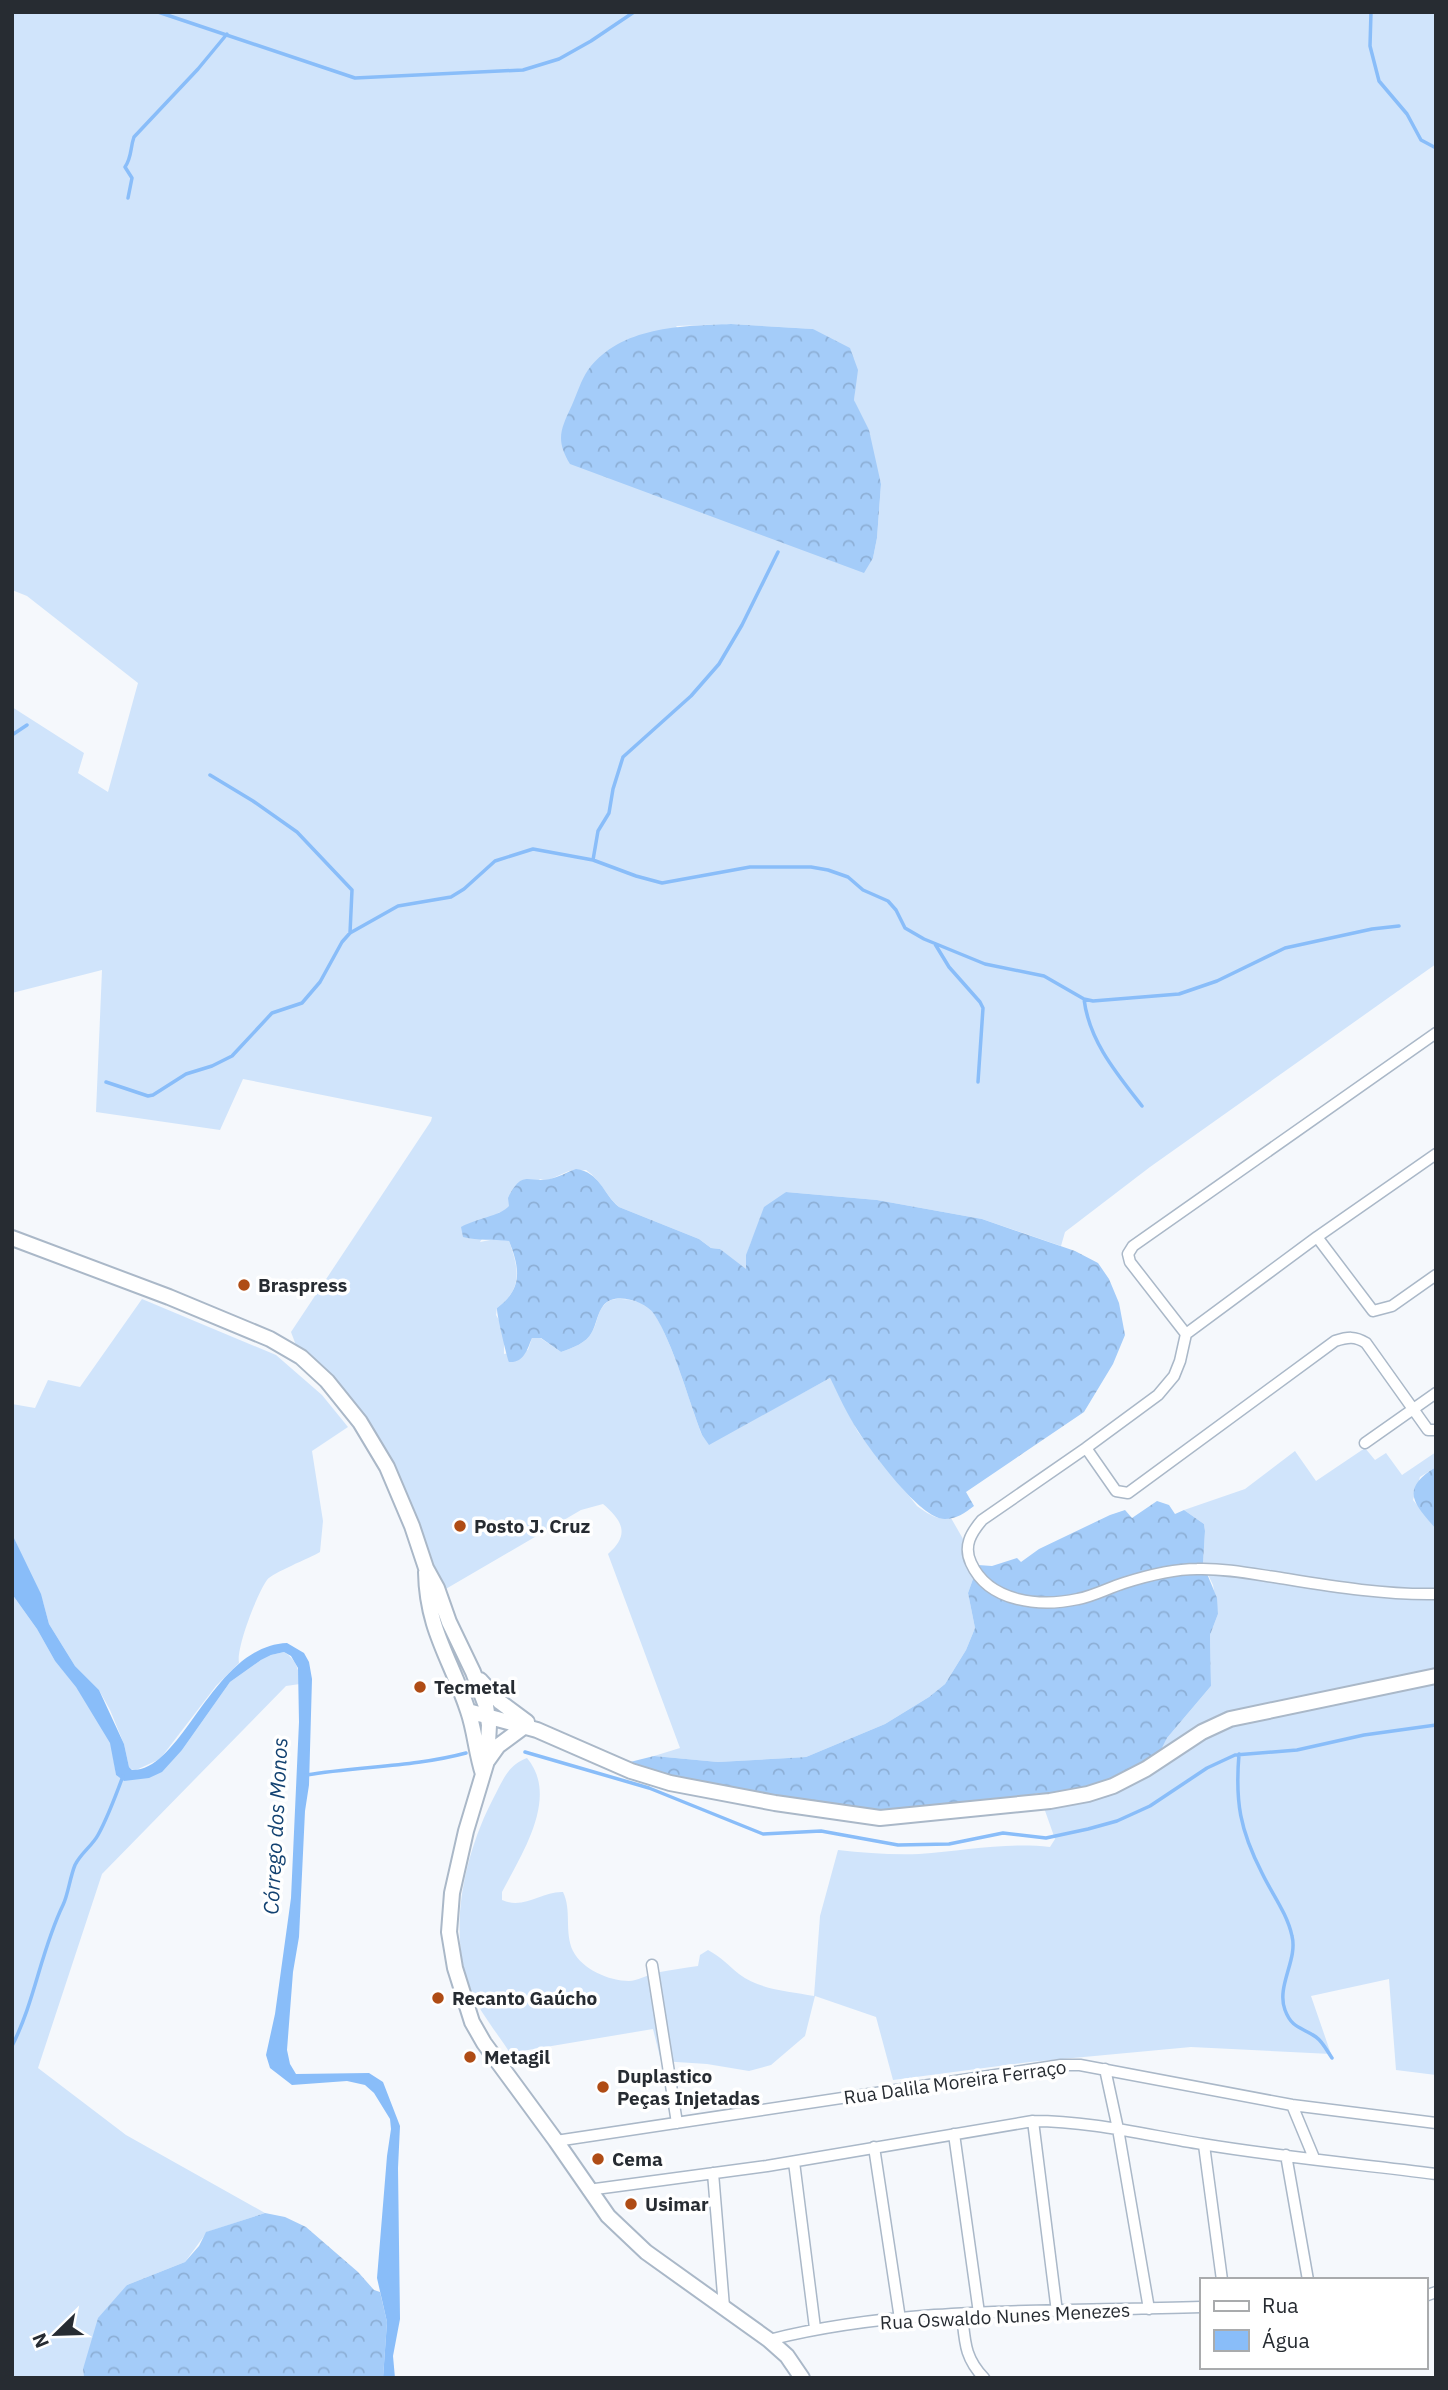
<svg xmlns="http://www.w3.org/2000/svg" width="1448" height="2390" font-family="'IBM Plex Sans',sans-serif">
<defs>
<pattern id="forest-crowns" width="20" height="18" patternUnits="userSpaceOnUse" patternTransform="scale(1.75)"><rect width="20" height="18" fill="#a4ccf9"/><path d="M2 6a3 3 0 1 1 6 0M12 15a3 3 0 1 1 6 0" fill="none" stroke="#8dafd6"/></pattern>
</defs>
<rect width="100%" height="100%" fill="#f5f8fc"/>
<path fill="#d0e4fb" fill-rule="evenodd" d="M12 12H1436V964L1150 1167 1065 1232 1061 1246 982 1219 877 1200 786 1192C767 1217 745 1237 746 1269L741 1268 720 1249 711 1248 699 1239 619 1207C606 1196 601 1180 586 1170L569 1171 546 1181 540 1179 504 1211 498 1213 480 1242 495 1239 509 1241C519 1269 523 1289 497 1308L496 1315 502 1325 504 1338V1354L528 1350 532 1338 539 1337 561 1352C572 1348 587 1343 592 1332 598 1322 597 1311 606 1303 611 1299 615 1299 621 1299 629 1299 641 1302 647 1306 666 1319 692 1410 702 1435L709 1444 830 1378 858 1432 917 1506C928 1514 938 1521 951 1518L978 1565 968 1593 975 1628 966 1650 945 1684 929 1697 885 1724 806 1757 718 1762 654 1756 680 1748 608 1554C630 1535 623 1521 603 1504L581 1510 444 1590 401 1484 297 1348 291 1332 431 1121 432 1117 243 1079 220 1130 96 1112 102 970 12 993V707L84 753 78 773 108 792 138 683 27 596 12 590ZM731 324 813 329 855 386 854 400 881 484 877 538 873 558 676 326Z
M142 1299 276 1355 322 1395 348 1427 312 1451 323 1521 320 1552C310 1558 272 1573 267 1580 257 1594 236 1648 239 1663L216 1686 160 1759 134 1771 129 1767 124 1744 110 1710 99 1690 75 1666 49 1624 43 1602 12 1534V1404L35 1408 48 1380 80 1387Z
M1365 1448 1375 1460 1386 1453 1402 1475 1436 1452V1467L1420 1477 1413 1500 1436 1529V2075L1396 2070 1389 1979 1311 1996 1331 2054 1191 2047 1030 2062 893 2080 876 2017 815 1996 805 2036 771 2065 749 2071 707 2064 661 2061 653 2029 510 2053C498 2034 478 2010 470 1989 447 1929 465 1852 494 1797 503 1780 508 1765 527 1758 560 1797 521 1855 502 1892V1900C524 1910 542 1891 563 1892 572 1910 564 1932 573 1951 582 1969 609 1981 629 1981 637 1981 647 1975 655 1973 669 1970 684 1968 698 1966L700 1955 708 1950C721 1957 728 1965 739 1974 760 1990 789 1991 814 1996L820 1916 838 1850C864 1853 893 1855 919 1854 963 1851 1006 1842 1050 1847L1055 1839 1043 1805 1153 1766 1167 1738 1211 1686 1210 1635 1218 1614 1213 1585 1203 1564 1205 1531 1204 1524 1184 1510 1245 1489 1295 1451 1316 1481Z
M12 1594 37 1629 55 1661 76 1686 111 1743 116 1775 124 1781 182 1750 230 1682 261 1660 271 1655 284 1652C297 1660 299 1670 300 1684L286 1686 102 1874 38 2068 126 2135 265 2213 207 2232 185 2262 127 2285 83 2369 84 2378H12Z"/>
<path fill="url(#forest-crowns)" d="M731 324 813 329 850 348 858 370 854 400 869 430 881 484 877 538 873 558 864 573 570 464C555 439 561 429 572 405 577 394 581 380 588 370 621 326 681 326 731 324Z
M576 1169C600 1172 603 1194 619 1207L699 1239 711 1248 720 1249 746 1269V1255L764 1207 786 1192 877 1200 982 1219 1075 1251 1098 1263 1109 1279 1119 1303 1125 1335 1113 1364 1084 1412 966 1492 974 1506C965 1513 956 1519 945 1519 921 1520 871 1451 858 1431 847 1414 839 1396 830 1378L709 1445 702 1435C688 1399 674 1345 654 1314 647 1303 624 1295 611 1300 598 1305 598 1321 592 1332 587 1343 572 1348 561 1352L541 1338H532C527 1350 524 1363 509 1362 507 1358 496 1311 497 1308 523 1289 520 1268 509 1241 492 1239 479 1241 463 1237L461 1227C475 1219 500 1216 509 1206L508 1198C523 1168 528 1184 550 1179 559 1177 567 1172 576 1169Z
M1436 1467V1529C1413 1503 1400 1489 1436 1467Z
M1157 1501 1169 1505 1175 1514 1184 1510 1204 1524 1205 1531 1203 1564 1217 1598 1218 1614 1210 1635 1211 1686 1167 1738 1153 1766 1120 1789 1108 1797 1043 1805 1039 1793 996 1802 924 1812 855 1811 698 1782 635 1767 626 1763 654 1756 718 1762 806 1757 885 1724 929 1697 945 1684 966 1650 975 1628 968 1593 978 1565 992 1566 1017 1558 1021 1562 1039 1549 1110 1515 1125 1510 1132 1518Z
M265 2213 285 2217 306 2227 358 2272 374 2290 380 2292 387 2322 383 2378H84L83 2369 98 2318 127 2285 185 2262 199 2246 206 2232Z"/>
<path fill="#89bdf9" d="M12 1534 41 1594 49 1624 75 1666 99 1690 124 1744 129 1767 132 1770C183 1772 212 1646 287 1643L304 1653 309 1662 312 1679 309 1785 305 1811 299 1937 293 1972 287 2050 290 2064 296 2074 369 2073 383 2082 400 2126 398 2168 400 2319 393 2356 395 2378H383L387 2322 377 2278 387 2156 391 2129 390 2119 374 2093 365 2085 347 2081 292 2085 270 2068 266 2055 275 2014 291 1898 299 1722 298 1668 291 1656 284 1652 271 1655 261 1660 230 1682 182 1750 162 1772 149 1778 124 1781 116 1775 110 1743 76 1687 55 1661 37 1629 12 1594Z"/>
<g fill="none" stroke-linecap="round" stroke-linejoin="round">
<path stroke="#89bdf9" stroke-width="3.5" d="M158 12 355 78 523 70 559 59 591 41 634 12
M1371 12 1370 46 1379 81 1407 114 1421 140 1436 148
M128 198 132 178 125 167C132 157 130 148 134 137L198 69 227 34
M12 735 27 725
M210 775 253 801 297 832 352 890 350 933
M593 860 598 831 609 813 613 789 623 757 691 696 719 664 742 625 778 552
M935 944 949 967 980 1002 983 1008 978 1082
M1084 999C1089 1041 1117 1074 1142 1106
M106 1082 148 1096 153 1095 186 1074 212 1066 232 1056 272 1013 302 1003 320 982 342 942 350 933 398 906 451 897 464 889 495 861 533 849 593 860 636 876 662 883 750 867H811L828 870 848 877 863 890 888 901 896 910 905 928 924 939 985 964 1044 976 1084 999 1093 1001 1179 994 1217 981 1285 948 1372 929 1399 926
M525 1752 649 1788 763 1834 821 1831 898 1845 949 1844 1003 1833 1046 1838 1088 1829 1117 1821 1150 1806 1207 1768 1235 1755 1297 1750 1364 1735 1436 1725
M1239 1754C1235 1802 1240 1830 1262 1873 1272 1894 1287 1913 1292 1936 1298 1960 1276 1986 1285 2010 1292 2029 1302 2027 1316 2037 1323 2042 1327 2051 1332 2058
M306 1775C360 1766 414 1767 466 1753
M12 2046C35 2001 41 1950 63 1905 68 1895 70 1877 75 1865 81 1853 92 1846 98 1835 108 1817 116 1795 123 1776"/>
<defs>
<path id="street" d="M1317 1237 1373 1311 1392 1306 1436 1275
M1186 1334 1180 1361 1174 1376 1158 1395 1086 1448 982 1520C971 1533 963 1546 971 1563 989 1603 1041 1607 1078 1599 1094 1596 1108 1588 1124 1583 1146 1576 1173 1569 1197 1569 1227 1568 1258 1575 1287 1579 1336 1587 1386 1595 1436 1594
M1186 1334 1130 1262 1128 1254 1133 1246 1436 1033
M1186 1334 1317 1237 1436 1154
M1365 1443 1436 1393
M1086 1448 1116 1491 1128 1493 1335 1341C1348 1337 1355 1336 1366 1343L1428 1430H1436
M652 1965 677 2123
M1105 2069 1118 2129 1149 2309
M1292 2105 1314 2158
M1033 2121 1057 2312
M954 2134 979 2313
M556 2141 1061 2065H1080L1292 2105 1436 2123
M1204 2145 1222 2280
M874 2147 900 2319
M1286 2155 1308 2280
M794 2162 815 2328
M713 2173 724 2307
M588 2190 767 2166 1033 2121C1090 2121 1146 2135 1202 2144 1280 2157 1358 2164 1436 2174
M1425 2296 1436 2292
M962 2314C965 2341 964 2357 984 2378
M769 2340C906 2305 1060 2312 1201 2307"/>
<path id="secondary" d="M12 1238 169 1297 270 1339 301 1357 327 1381 360 1422 387 1467 412 1526 426 1568 437 1588 449 1622 473 1672 486 1706 489 1725 487 1761 466 1831 452 1893 449 1932 455 1968 472 2022 484 2043 556 2141 608 2216 646 2252 769 2340 787 2356 802 2378
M426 1572C427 1630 451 1659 468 1711 475 1731 476 1753 483 1774
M480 1680 500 1702 527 1722
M468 1711 537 1730 631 1771 670 1783 775 1803 880 1818 1050 1801 1088 1794 1113 1786 1146 1769 1202 1732 1230 1719 1436 1676
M488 1760 498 1746 525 1726"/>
</defs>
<use href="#street" stroke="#aab8c8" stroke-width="13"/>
<use href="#secondary" stroke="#aab8c8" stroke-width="18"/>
<use href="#street" stroke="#fff" stroke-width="10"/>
<use href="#secondary" stroke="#fff" stroke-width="14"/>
</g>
<g fill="#af4c15" stroke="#fff" stroke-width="2.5">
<circle cx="244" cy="1285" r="7"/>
<circle cx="460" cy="1526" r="7"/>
<circle cx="420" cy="1687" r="7"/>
<circle cx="438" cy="1998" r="7"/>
<circle cx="470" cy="2057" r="7"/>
<circle cx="603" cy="2087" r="7"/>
<circle cx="598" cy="2159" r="7"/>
<circle cx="631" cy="2204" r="7"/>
</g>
<g text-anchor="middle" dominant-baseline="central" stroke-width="7" stroke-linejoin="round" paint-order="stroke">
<g font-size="19" font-weight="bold" fill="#272c32" stroke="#fff" text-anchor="start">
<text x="258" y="1285">Braspress</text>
<text x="474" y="1526">Posto J. Cruz</text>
<text x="434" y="1687">Tecmetal</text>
<text x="452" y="1998">Recanto Gaúcho</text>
<text x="484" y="2057">Metagil</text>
<text x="617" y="2076">Duplastico<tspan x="617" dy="22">Peças Injetadas</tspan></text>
<text x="612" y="2159">Cema</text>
<text x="645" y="2204">Usimar</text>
</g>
<g font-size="19" fill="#272c32" stroke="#fff">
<text transform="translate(955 2082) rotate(-8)">Rua Dalila Moreira Ferraço</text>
<text transform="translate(1005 2316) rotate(-3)">Rua Oswaldo Nunes Menezes</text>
</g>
<g font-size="21" font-style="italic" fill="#134271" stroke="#fff">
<text transform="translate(275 1826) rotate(-87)">Córrego dos Monos</text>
</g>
</g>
<rect width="1448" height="2390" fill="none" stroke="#272c32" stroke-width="28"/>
<rect x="1200" y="2278" width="228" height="91" fill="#ffffff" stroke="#a9abad" stroke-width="2"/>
<rect x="1214" y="2301" width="35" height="10" fill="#ffffff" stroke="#a9abad" stroke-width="2"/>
<text x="1262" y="2313" font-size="21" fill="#272c32">Rua</text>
<rect x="1214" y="2330" width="35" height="21" fill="#89bdf9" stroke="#a9abad" stroke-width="2"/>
<text x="1262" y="2348" font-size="21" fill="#272c32">Água</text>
<g transform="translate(56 2334) rotate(247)" stroke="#ffffff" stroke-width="5" paint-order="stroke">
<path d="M0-5L12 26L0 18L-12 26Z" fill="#272c32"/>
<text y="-10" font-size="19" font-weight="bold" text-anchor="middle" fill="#272c32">N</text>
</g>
</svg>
